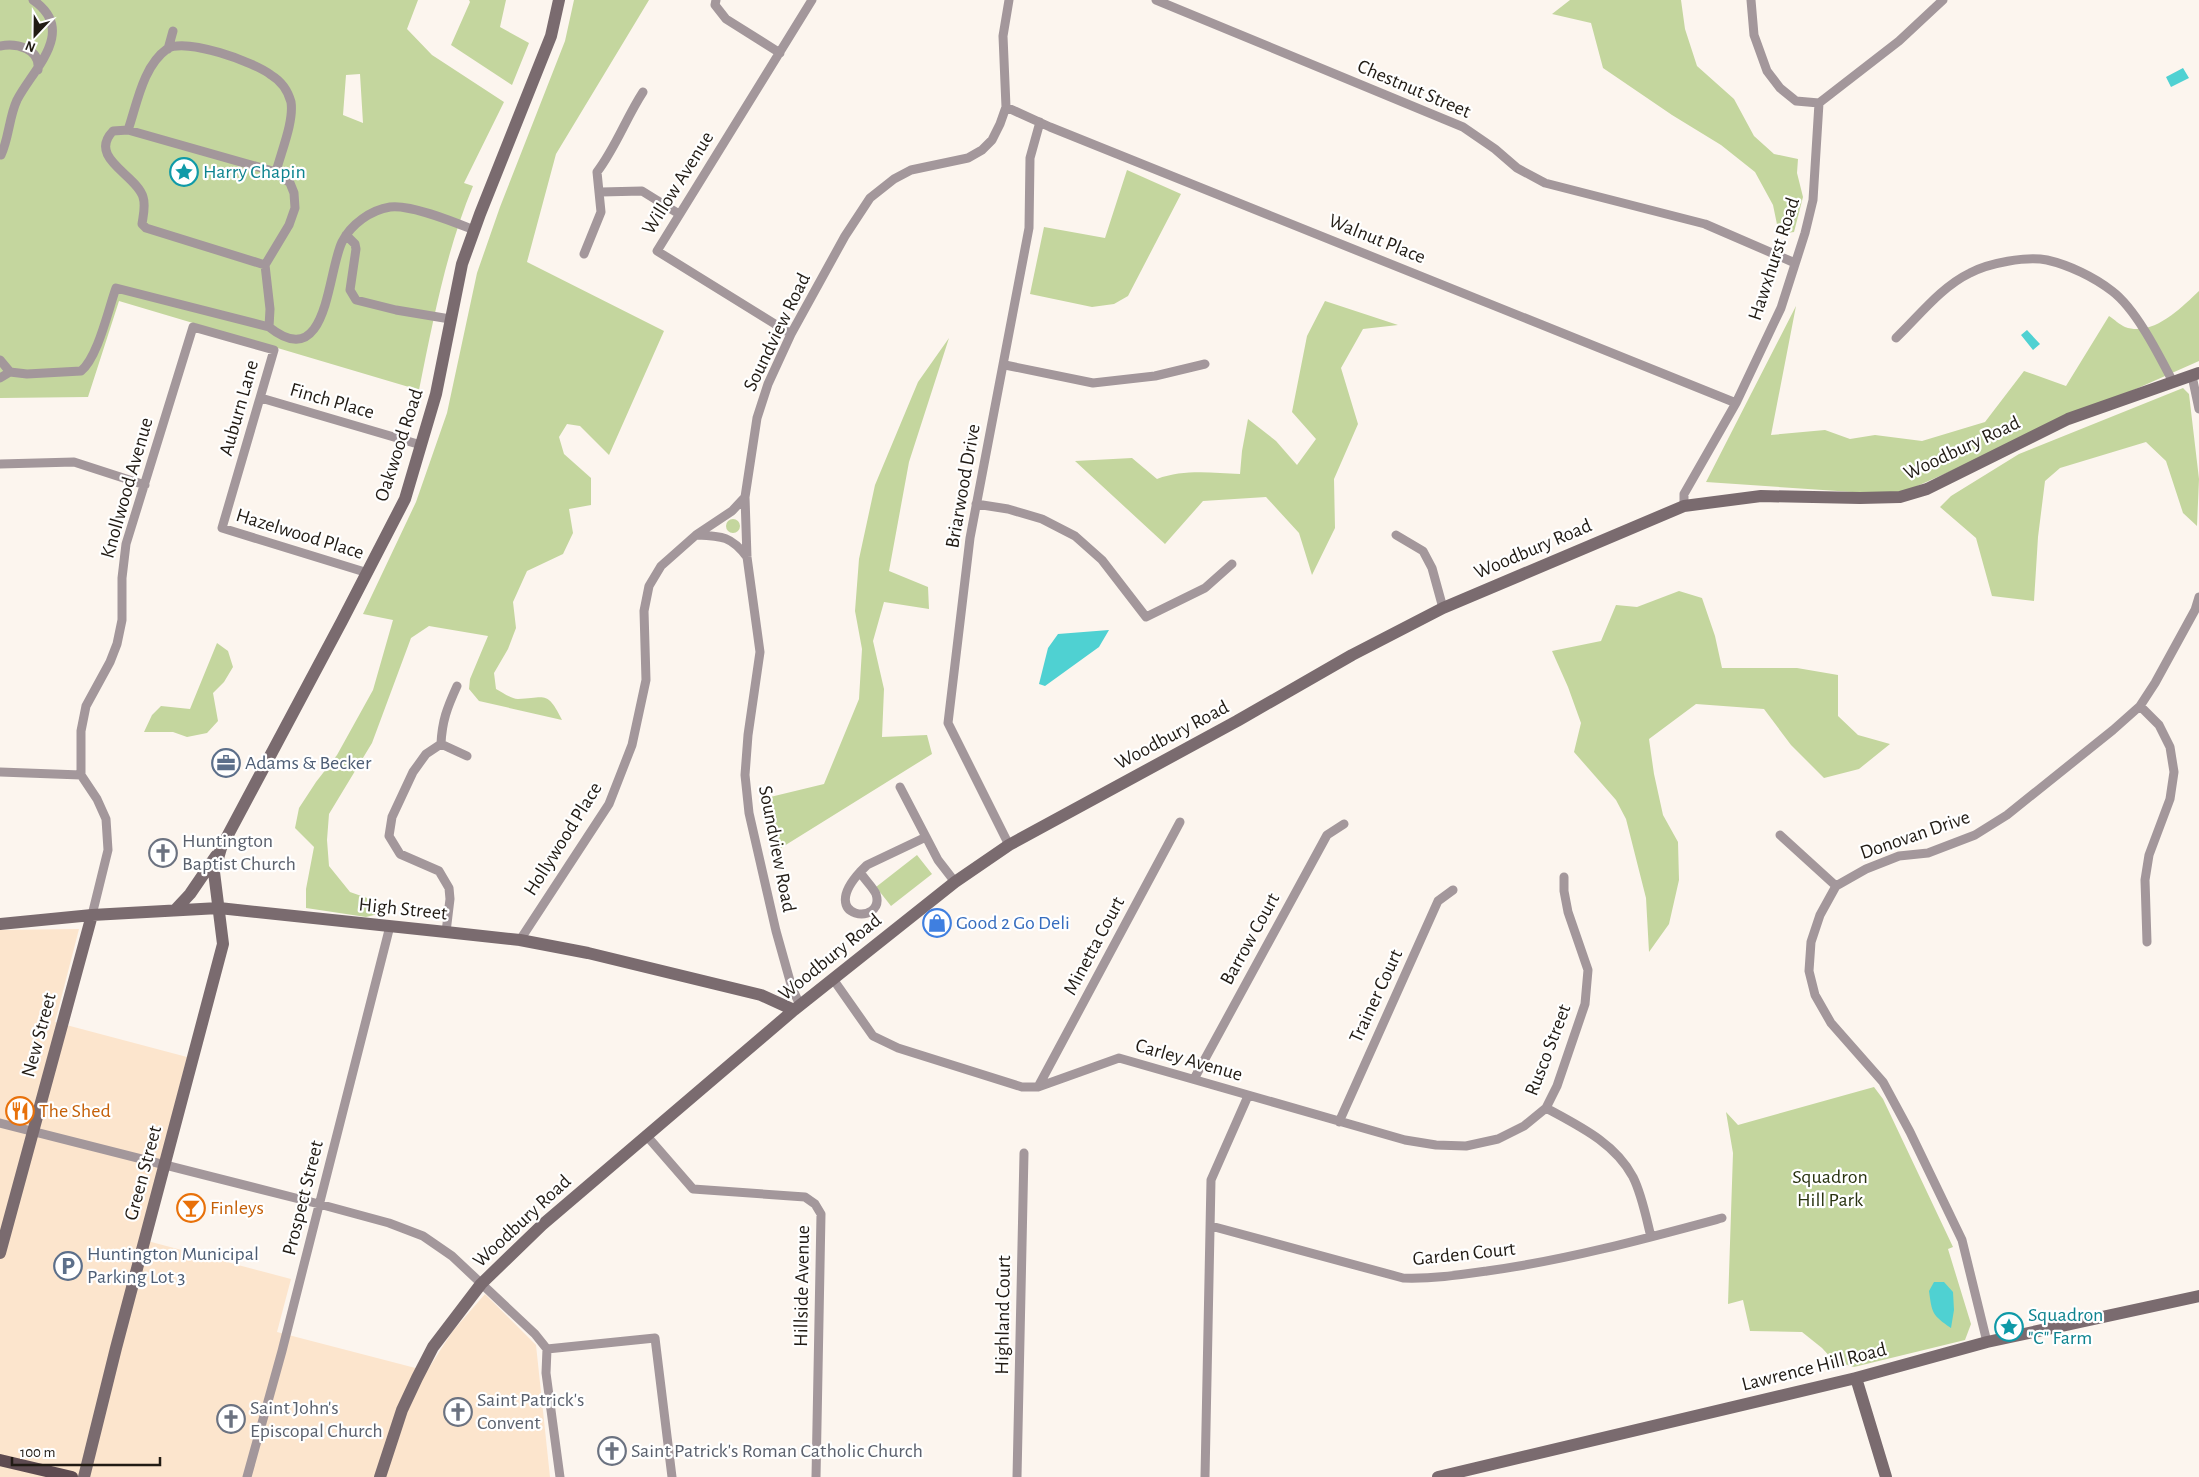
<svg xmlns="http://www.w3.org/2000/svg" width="2199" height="1477" font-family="'Alegreya Sans',sans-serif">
<rect width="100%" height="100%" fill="#fcf5ee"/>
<path fill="#fce5cd" d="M79 929 55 1022 187 1057 140 1239 291 1279 277 1332 427 1371 452 1332 485 1294 536 1345 550 1477H0V930Z"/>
<path fill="#c4d69e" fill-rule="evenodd" d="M0 0H418L407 29 432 55 504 102 464 183 473 186C446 251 433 321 419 390L119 301 88 397 0 398ZM360 74 363 123 343 115 346 75Z
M469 0H506L500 27 529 43 512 85 451 45 470 2Z
M574 0H649L556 154 527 262 664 331 609 455 580 426 567 424 559 437 564 454 591 478V505L569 509 573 533 563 554 527 571 513 602 516 628 508 649 494 673 496 689C502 692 511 699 518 699 546 698 547 690 562 720L479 701 469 689 470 679 488 636 429 626 411 638 372 743 329 814 327 840 329 866 350 892 367 898 378 914 366 917 306 908V889L314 847 295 828 299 808 316 782 337 755 373 690 393 620 363 614 416 502 447 413 477 273 500 207 565 41Z
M1570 0H1681L1685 29 1697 66 1734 99 1754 136 1774 154 1798 159 1797 173 1803 197 1794 232 1779 234 1773 205 1755 172 1721 145 1672 115 1603 68 1591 23 1552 14Z
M1127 170 1181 194 1128 296 1114 304 1092 307 1030 294 1044 227 1105 238Z
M2199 291V361L1897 495 1706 482 1796 306 1771 435 1825 430 1850 439 1875 435 1922 441 1985 422 2024 371 2066 386 2109 316C2114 319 2120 325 2125 327 2153 337 2181 308 2199 291Z
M1325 301 1398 325 1363 329 1341 368 1358 424 1334 479 1335 528 1312 575 1299 533 1266 497 1203 501 1165 544 1075 461 1132 458 1157 479C1184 469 1212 473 1240 474L1242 451 1248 419 1276 441 1297 465 1316 439 1292 412 1307 336Z
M949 338 909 462 889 571 928 587 929 609 884 602 873 641 884 689 882 737 927 735 932 754 776 851 762 799 824 784 859 699 862 649 855 611 859 559 875 485 918 382Z
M2183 388 2189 394 2199 479 2197 526 2183 513 2166 461 2146 442 2060 468 2045 481 2038 537 2034 601 1992 596 1976 538 1940 507 1951 496 2019 454Z
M726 526a7 7 0 1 1 14 0a7 7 0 1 1-14 0Z
M1679 591 1702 598 1715 636 1722 668H1797L1838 675V716L1858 735 1890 744 1859 769 1824 778 1791 745 1764 709 1696 704 1649 739 1654 774 1663 815 1678 842 1679 880 1669 924 1649 952 1646 898 1626 819 1616 800 1574 752 1581 723 1568 687 1552 651 1601 641 1616 605 1637 607Z
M217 643 228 651 233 667 224 682 213 693 218 721 207 733 187 737 173 732H144L152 715 161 706 190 709Z
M917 855 932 874 891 906 876 887Z
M1874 1087 1883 1099 1953 1247 1948 1249 1971 1324 1965 1340 1854 1367 1834 1361 1822 1348 1802 1332 1750 1331 1743 1300 1728 1304 1733 1153 1726 1112 1738 1125Z"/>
<path fill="#4fd1d2" d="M2183 68 2189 78 2171 87 2166 77Z
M2027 330 2040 344 2033 350 2021 335Z
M1109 630 1099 647 1045 686 1039 684 1048 648 1058 634Z
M1934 1282H1944L1953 1292 1954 1310 1951 1328C1932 1315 1932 1313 1929 1291Z"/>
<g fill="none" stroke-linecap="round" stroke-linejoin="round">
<path stroke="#a3979b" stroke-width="9" d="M716 0 715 5 726 19 780 53
M1156 0 1463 127 1495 149 1517 168 1545 183 1705 224 1795 263
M1751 0 1754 35 1767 71 1780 88 1796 101 1819 103
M0 46C16 43 41 48 38 70
M168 49 173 31
M1006 107 1050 127 1736 403
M128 130C137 104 143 66 167 49 185 37 255 62 271 75 281 81 288 91 291 102 294 122 281 152 276 172
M1 155C9 138 9 117 17 100 33 69 78 31 33 0
M601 192 642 191 679 214
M346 235 355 244 356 249 350 290 356 300 396 310 450 319
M584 254 601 212 597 172C616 147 626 118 643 92
M269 327C328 374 327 273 342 242 351 224 371 210 390 207 410 204 454 222 474 230
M791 334 657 251 812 0
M1896 338C1919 316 1941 287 1970 273 1989 263 2026 256 2047 260 2069 265 2094 277 2112 291 2136 309 2159 355 2173 382
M0 360 10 372
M1005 365 1093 383 1155 376 1205 364
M2192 376 2199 409
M0 378 10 372 27 374 81 371C98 357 108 310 116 288L269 327 270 309 265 265 289 225 295 208 294 193 290 183 276 172 128 130 113 131C87 158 137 175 143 197 146 206 143 216 142 224L146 228 265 265
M261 398 421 445
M0 464 74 462 145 485
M976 504 1008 509 1042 519 1075 536 1102 560 1146 617 1205 588 1232 564
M1684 506V494L1736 403 1781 308 1805 233 1813 200 1819 103 1899 41 1943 0
M696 535C722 536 731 536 747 557
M1396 535 1423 551 1432 568 1443 608
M2140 706 2159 725 2170 747 2174 772 2170 799 2149 855 2145 880 2147 942
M441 744 426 754 413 772 392 817 389 836 400 854 439 871 449 888 450 899 446 932
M441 744C442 721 447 708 457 686
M441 744 467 756
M0 772 81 775
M900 787 938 860 955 882
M1780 835 1836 886
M1009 845 948 723 970 538 1029 228 1030 158 1040 122
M860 872C864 879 873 887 876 894 886 926 816 920 860 872Z
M860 872 867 865 926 837
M92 915 108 850 106 819 97 799 81 775V731L86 706 110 662 117 644 122 620V578L126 544 193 327 274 350 222 528 368 573
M520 940 609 804 632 745 646 680 644 611 649 586 661 566 696 535 732 511 745 497
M833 979 873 1036 898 1048 1022 1087H1038L1119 1058 1405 1140 1436 1145 1466 1146 1498 1139 1524 1126 1546 1108 1557 1086 1585 1004 1588 970 1568 912 1564 891V877
M800 1005 792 988 776 931 749 813 745 775 748 735 760 652 747 557 745 497 757 418 768 384 791 334 845 236 870 198 894 179 911 170 968 158 982 150 992 140 1000 124 1006 107 1003 36 1009 0
M1194 1079 1327 835 1344 824
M1038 1087 1180 822
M1546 1108C1579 1126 1615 1143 1633 1177 1642 1195 1646 1217 1651 1237
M1339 1122 1438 901 1453 890
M0 1123 319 1204 389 1223 423 1236 452 1256 535 1334 547 1349
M646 1135 693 1189 805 1197 815 1204 821 1214 816 1477
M1211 1226 1403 1278C1432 1279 1459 1275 1487 1271 1567 1260 1644 1239 1722 1218
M1987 1342 1962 1240 1910 1132 1883 1082 1831 1023 1815 995 1809 971 1811 942 1820 915 1836 886 1866 869 1899 856 1928 853 1975 835 2007 815 2113 730 2140 706 2155 683 2195 610 2199 597
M547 1349 655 1338 672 1477
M547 1349 546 1373 560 1477
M247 1477 282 1351 390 926
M1017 1477 1024 1153
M1205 1477 1211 1180 1248 1096"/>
<path stroke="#7a6b6f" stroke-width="12" d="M176 909 190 894 216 856
M0 924 92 915 219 908 446 932 520 940 588 953 761 995 794 1010
M0 1253 92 915
M1856 1378 1886 1477
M84 1477 116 1348 223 944 214 872 221 848 342 621 405 499 436 394 462 264 480 214 551 36 559 0
M380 1477 402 1410 417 1378 433 1347 481 1284 542 1225 794 1010 955 882 1009 845 1237 721 1352 655 1443 608 1684 506 1761 496 1860 498 1900 497 1927 489 2068 419 2199 373
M1438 1477 1856 1378 1987 1342 2199 1296"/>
<path stroke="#5e4b51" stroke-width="12" d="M0 1460 72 1477"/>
</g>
<defs>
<symbol id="sight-ring" viewBox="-11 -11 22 22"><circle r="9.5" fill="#fff" stroke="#0f9aa8" stroke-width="1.5"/><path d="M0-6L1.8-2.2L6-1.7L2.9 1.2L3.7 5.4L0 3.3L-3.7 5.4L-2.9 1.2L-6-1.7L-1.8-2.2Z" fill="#0f9aa8"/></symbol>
<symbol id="office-ring" viewBox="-11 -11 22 22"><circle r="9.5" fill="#fff" stroke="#5c6f8a" stroke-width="1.5"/><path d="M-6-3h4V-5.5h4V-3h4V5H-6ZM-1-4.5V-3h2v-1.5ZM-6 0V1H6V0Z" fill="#5c6f8a"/></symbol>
<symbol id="church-ring" viewBox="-11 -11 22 22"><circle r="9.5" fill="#fff" stroke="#6b7280" stroke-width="1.5"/><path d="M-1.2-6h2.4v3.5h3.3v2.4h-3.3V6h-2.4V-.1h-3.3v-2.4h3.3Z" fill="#6b7280"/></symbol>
<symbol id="shop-ring" viewBox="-11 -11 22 22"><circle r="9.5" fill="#fff" stroke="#3f7fe0" stroke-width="1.5"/><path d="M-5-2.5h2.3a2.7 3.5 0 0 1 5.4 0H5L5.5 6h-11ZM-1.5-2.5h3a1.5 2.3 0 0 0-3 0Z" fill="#3f7fe0"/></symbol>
<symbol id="restaurant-ring" viewBox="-11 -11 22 22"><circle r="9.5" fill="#fff" stroke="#e8710a" stroke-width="1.5"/><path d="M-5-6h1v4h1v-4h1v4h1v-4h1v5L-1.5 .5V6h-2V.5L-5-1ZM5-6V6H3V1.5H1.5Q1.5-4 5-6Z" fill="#e8710a"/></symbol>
<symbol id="bar-ring" viewBox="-11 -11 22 22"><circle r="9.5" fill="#fff" stroke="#e8710a" stroke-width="1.5"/><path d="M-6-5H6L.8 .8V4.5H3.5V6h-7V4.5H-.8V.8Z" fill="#e8710a"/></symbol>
<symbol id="parking-ring" viewBox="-11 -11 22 22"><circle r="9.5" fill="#fff" stroke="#5c6f8a" stroke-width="1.5"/><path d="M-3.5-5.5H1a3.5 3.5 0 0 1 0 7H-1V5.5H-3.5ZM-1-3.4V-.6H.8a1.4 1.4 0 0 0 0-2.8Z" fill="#5c6f8a"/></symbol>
</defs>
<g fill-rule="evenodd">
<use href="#sight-ring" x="168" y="156" width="32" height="32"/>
<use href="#office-ring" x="210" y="747" width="32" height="32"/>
<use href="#church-ring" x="147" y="837" width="32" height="32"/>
<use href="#shop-ring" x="921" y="907" width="32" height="32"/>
<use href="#restaurant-ring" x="4" y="1095" width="32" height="32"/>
<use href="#bar-ring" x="175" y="1192" width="32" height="32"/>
<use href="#parking-ring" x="52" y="1250" width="32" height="32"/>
<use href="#sight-ring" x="1993" y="1311" width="32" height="32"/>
<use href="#church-ring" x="442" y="1396" width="32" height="32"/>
<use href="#church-ring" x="215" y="1403" width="32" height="32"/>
<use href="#church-ring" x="596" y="1435" width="32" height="32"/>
</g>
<g text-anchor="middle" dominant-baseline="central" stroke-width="4.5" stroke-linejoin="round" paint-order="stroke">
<g font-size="20" fill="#211b14" stroke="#fff">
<text transform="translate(1414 89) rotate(23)">Chestnut Street</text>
<text transform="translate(678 183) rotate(-58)">Willow Avenue</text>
<text transform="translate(1377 239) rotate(22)">Walnut Place</text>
<text transform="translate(1774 259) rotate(-72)">Hawxhurst Road</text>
<text transform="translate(777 332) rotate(-64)">Soundview Road</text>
<text transform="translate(332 401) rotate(16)">Finch Place</text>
<text transform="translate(239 408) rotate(-74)">Auburn Lane</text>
<text transform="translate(399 445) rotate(-72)">Oakwood Road</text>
<text transform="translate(1962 448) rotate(-25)">Woodbury Road</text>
<text transform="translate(963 486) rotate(-80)">Briarwood Drive</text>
<text transform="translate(127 488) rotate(-74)">Knollwood Avenue</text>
<text transform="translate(300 534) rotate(17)">Hazelwood Place</text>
<text transform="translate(1533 549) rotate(-23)">Woodbury Road</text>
<text transform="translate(1172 735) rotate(-28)">Woodbury Road</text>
<text transform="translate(1915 835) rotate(-19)">Donovan Drive</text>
<text transform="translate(563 839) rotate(-58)">Hollywood Place</text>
<text transform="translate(777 849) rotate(79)">Soundview Road</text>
<text transform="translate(403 909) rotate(6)">High Street</text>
<text transform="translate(1250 939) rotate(-61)">Barrow Court</text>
<text transform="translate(1094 946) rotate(-62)">Minetta Court</text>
<text transform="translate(830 957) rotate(-39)">Woodbury Road</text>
<text transform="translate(1376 996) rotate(-65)">Trainer Court</text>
<text transform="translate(39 1035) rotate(-75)">New Street</text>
<text transform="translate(1548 1050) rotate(-69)">Rusco Street</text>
<text transform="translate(1189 1060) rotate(16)">Carley Avenue</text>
<text transform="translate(143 1173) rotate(-75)">Green Street</text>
<text transform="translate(303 1198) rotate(-76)">Prospect Street</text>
<text transform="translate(522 1221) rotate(-43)">Woodbury Road</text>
<text transform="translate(1464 1254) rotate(-6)">Garden Court</text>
<text transform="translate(802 1286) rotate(-89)">Hillside Avenue</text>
<text transform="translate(1003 1315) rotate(-89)">Highland Court</text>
<text transform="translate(1814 1367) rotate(-14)">Lawrence Hill Road</text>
</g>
<g font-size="20" fill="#0d838f" stroke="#fff" text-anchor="start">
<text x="203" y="172">Harry Chapin</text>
<text x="2028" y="1315">Squadron<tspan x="2028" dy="23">"C" Farm</tspan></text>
</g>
<g font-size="20" fill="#4e5e75" stroke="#fff" text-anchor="start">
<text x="245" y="763">Adams &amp; Becker</text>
<text x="87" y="1254">Huntington Municipal<tspan x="87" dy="23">Parking Lot 3</tspan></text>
</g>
<g font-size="20" fill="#5b616d" stroke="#fff" text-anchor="start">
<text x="182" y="841">Huntington<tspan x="182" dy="23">Baptist Church</tspan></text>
<text x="477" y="1400">Saint Patrick's<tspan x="477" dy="23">Convent</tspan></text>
<text x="250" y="1408">Saint John's<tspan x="250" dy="23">Episcopal Church</tspan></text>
<text x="631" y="1451">Saint Patrick's Roman Catholic Church</text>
</g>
<g font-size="20" fill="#366cbe" stroke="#fff" text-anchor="start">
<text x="956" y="923">Good 2 Go Deli</text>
</g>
<g font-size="20" fill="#c56008" stroke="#fff" text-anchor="start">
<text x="39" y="1111">The Shed</text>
<text x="210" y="1208">Finleys</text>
</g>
<g font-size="20" fill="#293310" stroke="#fff">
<text x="1830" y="1177">Squadron<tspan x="1830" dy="23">Hill Park</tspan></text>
</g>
</g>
<g transform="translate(35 35) rotate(202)" stroke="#ffffff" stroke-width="4" paint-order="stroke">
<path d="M0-4L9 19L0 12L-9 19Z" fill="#211b14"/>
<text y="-8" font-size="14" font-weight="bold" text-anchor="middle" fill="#211b14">N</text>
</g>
<path d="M12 1457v8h148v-8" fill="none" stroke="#211b14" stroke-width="2.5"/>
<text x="20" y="1457" font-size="15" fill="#211b14" stroke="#ffffff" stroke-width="4" paint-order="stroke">100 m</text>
</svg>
